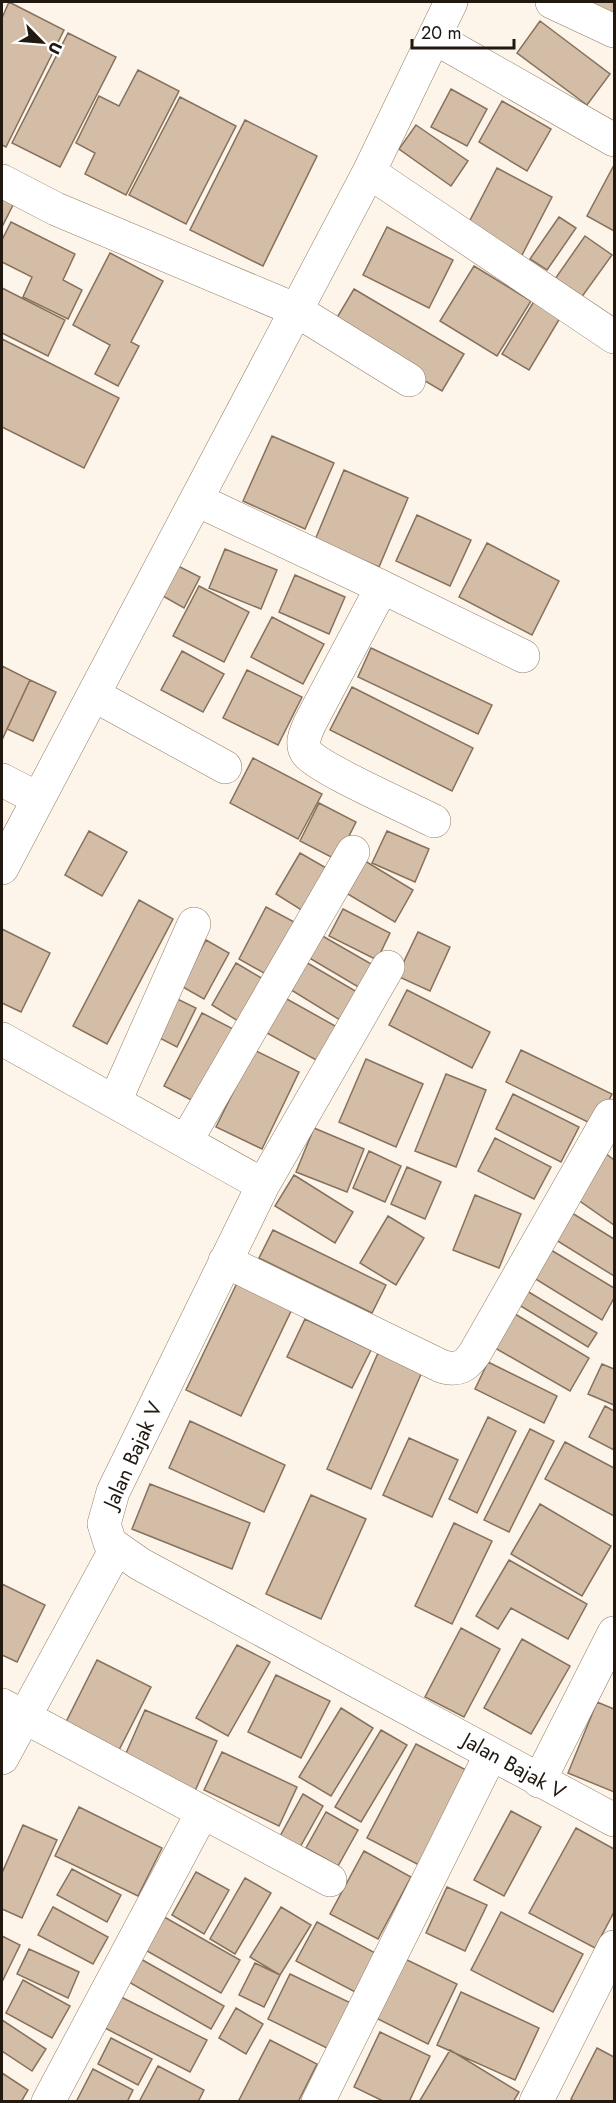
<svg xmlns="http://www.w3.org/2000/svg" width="616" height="2103" font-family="Jost,sans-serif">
<rect width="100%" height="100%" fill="#fdf4ea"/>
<path fill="#d4bda6" stroke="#86715c" stroke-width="1.5" d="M9 2 64 30 6 147 2 145V18Z
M571 2H614V25Z
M540 21 610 74 587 105 517 53Z
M68 33 116 57 60 167 12 143Z
M138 70 179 91 126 195 85 174 95 153 76 143 99 96 119 106Z
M451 89 487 109 467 146 431 127Z
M180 97 236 126 186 224 129 195Z
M502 101 551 129 527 171 479 142Z
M245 120 317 156 263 266 190 230Z
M416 125 468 161 451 186 399 149Z
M614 165V231L587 216Z
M497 168 552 197 521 257 466 228Z
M2 190 17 197 2 227Z
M559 217 576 228 547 270 530 259Z
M11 222 75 254 63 280 82 290 68 319 23 297 32 277 2 262V240Z
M387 227 453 260 429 308 363 275Z
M585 236 612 255 581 298 555 279Z
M110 253 163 281 131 342 139 346 118 386 95 374 110 345 73 325Z
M474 266 531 301 497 356 440 321Z
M2 288 65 320 48 356 2 333Z
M354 289 464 354 442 391 332 326Z
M536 298 563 313 529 370 502 354Z
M2 339 119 398 84 468 2 427Z
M272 436 334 463 305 529 243 501Z
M344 470 408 498 379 567 315 540Z
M417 515 471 540 450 586 396 561Z
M487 543 559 581 532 635 459 597Z
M225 549 277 570 261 609 209 588Z
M176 565 200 577 184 608 161 595Z
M295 575 345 597 329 634 279 612Z
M199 586 249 612 224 662 173 636Z
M272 617 324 644 303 684 251 657Z
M371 648 492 705 478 734 358 677Z
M182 651 224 674 203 712 161 690Z
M2 666 30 680 2 740Z
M247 670 302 697 278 745 223 718Z
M30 680 56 692 33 741 7 729Z
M352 687 473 748 452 791 330 730Z
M253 758 322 794 298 839 230 803Z
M319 803 356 822 337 860 300 841Z
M89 831 127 852 102 896 65 875Z
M387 831 429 849 415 882 372 863Z
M300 853 328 869 303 911 276 894Z
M365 861 413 890 395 922 346 893Z
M139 900 173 919 107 1044 73 1026Z
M266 907 298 924 271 977 239 959Z
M343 909 390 933 377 960 329 936Z
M2 929 50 953 21 1012 2 1003Z
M418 932 450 947 430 991 397 976Z
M319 934 373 965 360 988 306 956Z
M206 940 229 953 204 999 181 986Z
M304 961 357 992 340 1020 288 988Z
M236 963 268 982 243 1024 212 1005Z
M407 990 490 1032 472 1068 389 1025Z
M167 994 196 1008 177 1047 148 1032Z
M285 998 337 1027 318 1061 265 1032Z
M202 1013 237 1031 199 1104 164 1086Z
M254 1050 299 1072 262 1149 216 1127Z
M521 1050 612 1094 596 1126 506 1082Z
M366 1059 423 1084 396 1147 339 1122Z
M446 1074 486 1090 456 1167 415 1151Z
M513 1094 579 1127 561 1162 496 1129Z
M314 1128 364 1149 347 1192 296 1172Z
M495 1138 551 1167 534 1199 478 1171Z
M369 1151 401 1166 385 1202 353 1188Z
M604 1152 614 1160V1225L574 1197Z
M407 1167 441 1182 425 1219 391 1204Z
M294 1175 353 1212 335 1243 275 1206Z
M475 1195 521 1214 499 1268 453 1250Z
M572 1213 614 1239V1276L556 1240Z
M388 1216 424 1238 396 1285 360 1263Z
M273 1230 386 1285 372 1313 259 1258Z
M551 1250 614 1288V1298L602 1320 534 1278Z
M238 1281 293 1307 241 1416 186 1390Z
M527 1291 597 1333 588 1347 519 1305Z
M515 1314 589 1358 570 1391 495 1348Z
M305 1319 371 1350 352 1388 287 1357Z
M378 1353 422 1372 371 1489 327 1469Z
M488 1362 557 1396 544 1423 475 1389Z
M602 1364 614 1369V1405L588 1394Z
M605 1406 614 1411V1450L589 1437Z
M488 1417 516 1431 477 1513 449 1499Z
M190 1421 285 1465 264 1512 169 1468Z
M530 1429 554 1441 509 1532 484 1520Z
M409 1438 458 1460 432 1517 383 1495Z
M565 1442 614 1468V1516L545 1479Z
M150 1484 250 1523 232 1569 132 1529Z
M311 1495 366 1519 321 1619 266 1594Z
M540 1504 611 1546 582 1596 511 1554Z
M454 1523 492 1541 452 1624 415 1606Z
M509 1560 587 1604 568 1639 511 1608 498 1629 476 1616Z
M2 1584 45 1605 17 1662 2 1655Z
M461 1628 500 1649 464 1717 425 1697Z
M522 1639 570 1666 531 1734 484 1708Z
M237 1645 270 1662 228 1736 196 1718Z
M97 1660 151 1687 119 1750 65 1724Z
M276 1675 330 1701 301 1758 248 1732Z
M597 1702 614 1709V1792L568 1773Z
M341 1708 373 1728 331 1796 299 1777Z
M145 1710 217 1741 195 1791 123 1760Z
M381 1730 407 1745 361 1822 335 1807Z
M416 1744 468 1771 419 1865 367 1838Z
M222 1752 297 1787 279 1826 204 1790Z
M303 1794 323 1806 299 1849 279 1838Z
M79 1807 162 1848 138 1896 55 1856Z
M511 1811 541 1827 504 1896 474 1880Z
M326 1812 358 1830 338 1866 306 1848Z
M23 1825 57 1840 22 1918 2 1909V1873Z
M576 1828 614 1849V1912L595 1948 529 1913Z
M364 1851 411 1877 378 1939 330 1914Z
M72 1869 121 1895 107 1922 57 1895Z
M196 1872 229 1890 204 1934 172 1915Z
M245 1878 271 1893 235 1954 210 1939Z
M447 1887 487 1905 465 1951 426 1933Z
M53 1907 108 1937 93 1964 38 1935Z
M281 1907 311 1925 280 1975 250 1957Z
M501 1912 583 1954 553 2012 471 1970Z
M159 1914 240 1960 221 1993 140 1947Z
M317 1922 379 1955 359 1994 296 1961Z
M2 1936 20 1945 2 1982Z
M29 1949 79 1972 68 1998 17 1974Z
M139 1958 224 2006 211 2029 127 1981Z
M403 1958 457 1984 428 2044 374 2017Z
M255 1963 280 1975 264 2007 239 1995Z
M290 1974 355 2005 333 2051 268 2019Z
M23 1980 70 2006 52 2038 6 2013Z
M461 1992 539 2028 515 2080 437 2045Z
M119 1996 207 2040 190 2072 103 2027Z
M236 2008 263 2024 246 2054 219 2038Z
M2 2020 46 2049 32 2071 2 2051Z
M380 2032 430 2056 409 2102H385L354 2087Z
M111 2038 152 2059 138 2085 98 2064Z
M270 2040 317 2064 298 2102H238Z
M597 2048 614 2057V2102H575L571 2099Z
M450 2050 519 2092 513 2102H419Z
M158 2066 204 2090 198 2102H139Z
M93 2069 133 2090 127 2102H76Z
M2 2073 28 2090 21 2102H2Z"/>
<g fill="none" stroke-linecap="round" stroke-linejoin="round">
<defs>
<path id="minor" d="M552 2 614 31
M435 38 614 140
M369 172 614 337
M2 181 56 209 294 309 409 380
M197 500 382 587 310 723C306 732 300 744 307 753 319 769 411 809 434 821
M382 587 523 656
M94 695 225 767
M2 780 37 798
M2 868 369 172 451 2
M2 1039 263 1185 113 1492 104 1524 110 1543 140 1564 614 1820
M115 1101 194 924
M186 1141 353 852
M263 1185 388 967
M225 1261 441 1366C458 1372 466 1366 475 1353L610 1116
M2 1705 330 1880
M2 1758 116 1549
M539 1781 614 1633
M48 2102 202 1813
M318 2102 491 1754
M536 2102 614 1947"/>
</defs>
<use href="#minor" stroke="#927d67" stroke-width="34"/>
<use href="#minor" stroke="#fff" stroke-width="33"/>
</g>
<g text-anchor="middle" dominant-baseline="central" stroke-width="5" stroke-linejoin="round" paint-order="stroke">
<g font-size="21" fill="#211910" stroke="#fff">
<text transform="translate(133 1455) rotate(-66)">Jalan Bajak V</text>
<text transform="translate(514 1766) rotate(29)">Jalan Bajak V</text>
</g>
</g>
<rect width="616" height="2103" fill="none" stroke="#211910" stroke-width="6"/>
<g transform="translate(42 42) rotate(115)" stroke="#ffffff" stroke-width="4.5" paint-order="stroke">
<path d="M0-4.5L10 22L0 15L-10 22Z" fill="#211910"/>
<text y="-9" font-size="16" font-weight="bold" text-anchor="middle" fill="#211910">U</text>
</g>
<path d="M412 39v9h102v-9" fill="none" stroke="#211910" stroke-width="3"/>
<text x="421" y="39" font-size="18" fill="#211910" stroke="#ffffff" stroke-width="4.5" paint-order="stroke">20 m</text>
</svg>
